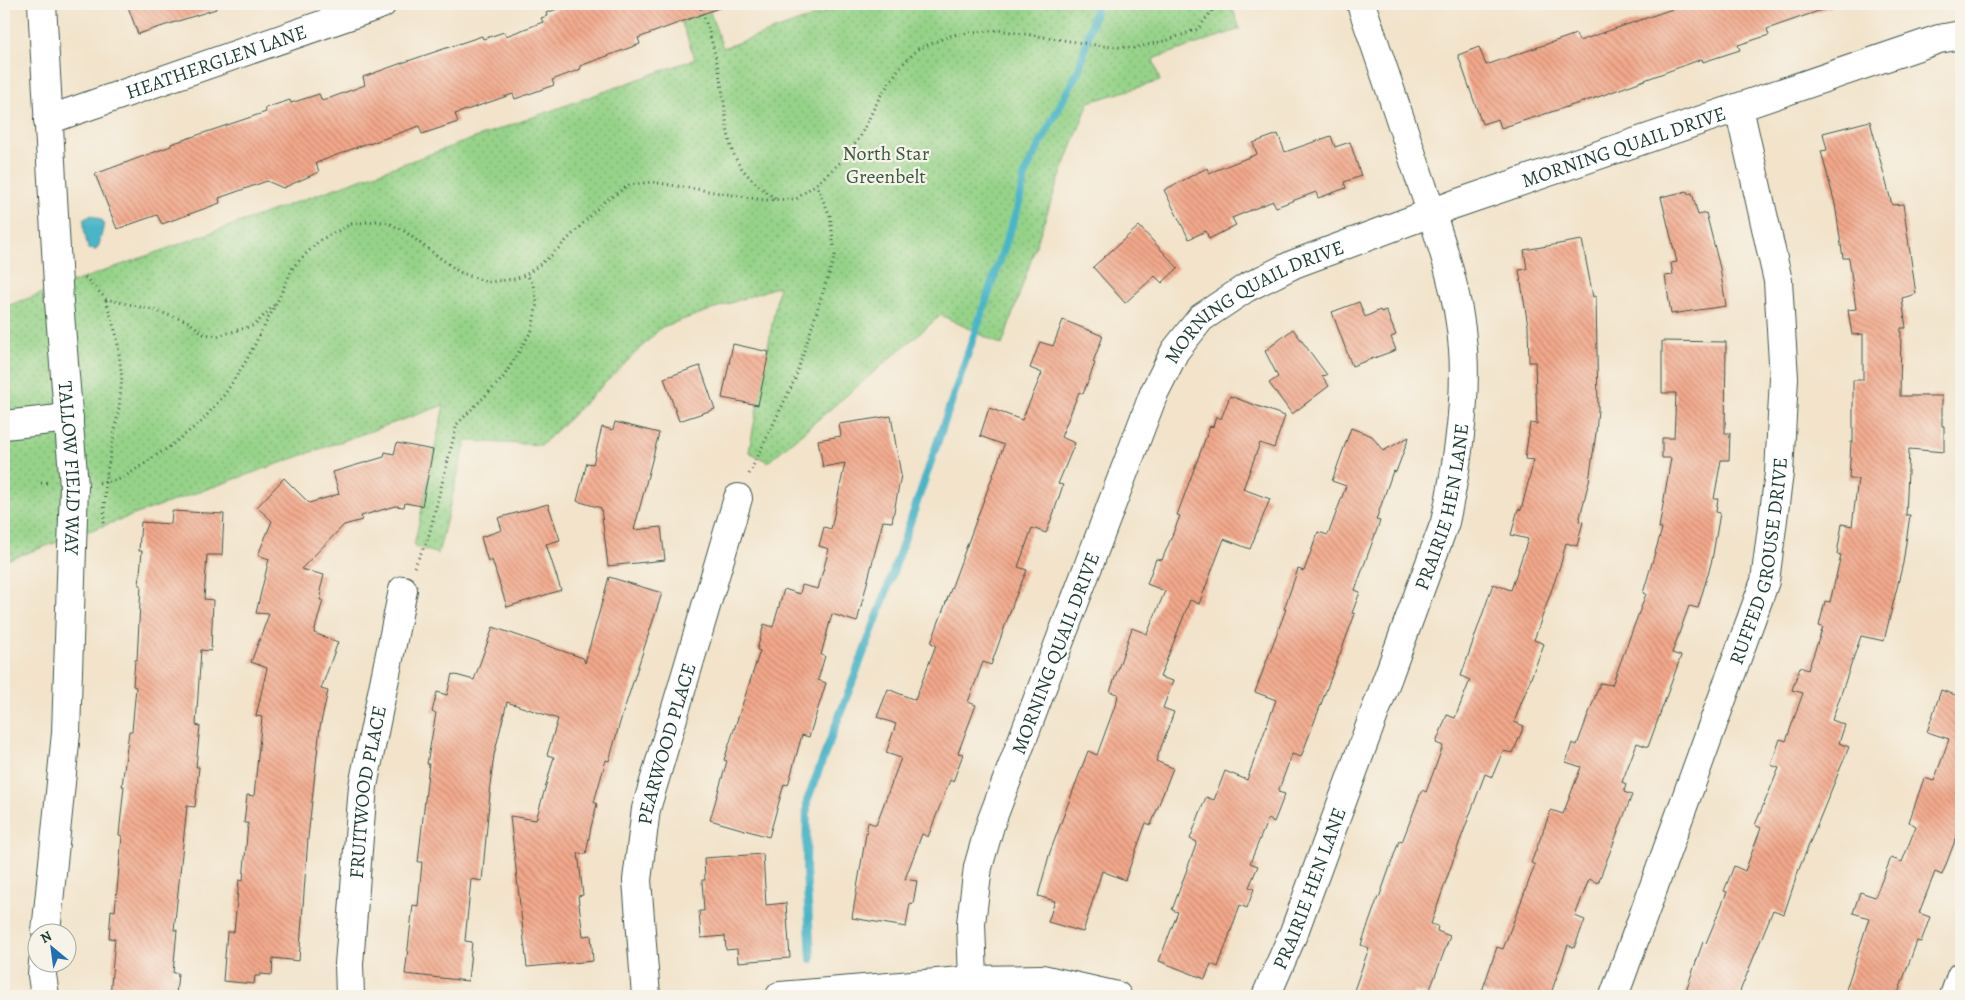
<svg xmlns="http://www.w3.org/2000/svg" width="1965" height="1000" font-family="Alegreya,serif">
<defs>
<pattern id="grass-dots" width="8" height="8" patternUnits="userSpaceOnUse" patternTransform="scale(1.25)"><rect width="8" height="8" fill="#96d389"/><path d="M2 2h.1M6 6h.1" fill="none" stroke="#7aac71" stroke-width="1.8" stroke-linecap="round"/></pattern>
<pattern id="building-back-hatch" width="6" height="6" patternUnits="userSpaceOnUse" patternTransform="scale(1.25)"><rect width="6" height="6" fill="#f3a88b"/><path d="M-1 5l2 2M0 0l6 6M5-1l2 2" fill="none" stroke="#c48a72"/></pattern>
</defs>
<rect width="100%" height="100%" fill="#f7f3e8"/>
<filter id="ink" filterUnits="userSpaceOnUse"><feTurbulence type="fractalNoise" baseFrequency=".02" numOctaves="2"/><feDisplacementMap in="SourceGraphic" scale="10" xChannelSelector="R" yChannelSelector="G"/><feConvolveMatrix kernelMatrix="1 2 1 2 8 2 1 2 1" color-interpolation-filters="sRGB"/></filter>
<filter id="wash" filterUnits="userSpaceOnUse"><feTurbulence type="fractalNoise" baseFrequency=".0096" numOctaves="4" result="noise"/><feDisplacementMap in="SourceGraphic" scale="20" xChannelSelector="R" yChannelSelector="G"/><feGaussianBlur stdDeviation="1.12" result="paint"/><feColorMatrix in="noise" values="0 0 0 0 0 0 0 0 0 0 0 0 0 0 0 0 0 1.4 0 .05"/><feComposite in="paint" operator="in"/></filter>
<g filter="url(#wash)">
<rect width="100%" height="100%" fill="#f2e3ca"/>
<path fill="url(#grass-dots)" stroke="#5a885e" d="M675 4H707L723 48 849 4H1231L1240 29 1153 59 1160 81 1089 102 1055 190 1002 345 941 315 768 462 749 452 779 286 662 327 542 445 466 441 438 554 414 546 444 405 4 561V307L695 59Z"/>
<path fill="#4bb5c8" stroke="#35797e" d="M92 215 103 221 104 224 99 245 96 250 88 249 84 229V219Z"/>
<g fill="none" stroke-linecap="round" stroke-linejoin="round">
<path stroke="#4bb5c8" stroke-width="8" d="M811 959 806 870 807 801 882 604 1017 210 1026 171 1079 69 1097 4"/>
</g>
<g id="blocks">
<path fill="url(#building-back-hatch)" d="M127 4H215L216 9 138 34Z
M571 4H724V6L638 38 640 44 580 66 581 69 552 80 554 85 515 99 513 94 455 114 458 122 422 134 419 126 369 144 368 143 316 163 319 172 283 188 267 181 219 198 220 203 162 224 157 215 117 229 95 174 171 146V144L266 112 265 108 290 100 291 103 319 94 322 101 365 85 363 77 399 64 482 36 483 39 504 32 506 36 543 22 541 18 547 16 546 13Z
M1687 4H1830V7L1767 29 1769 35 1738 45 1740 50 1703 62 1702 59 1598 97 1501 128 1498 119 1482 124 1458 55 1479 47 1486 65 1576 34 1579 41Z
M1870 121 1892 205 1903 204 1916 294 1902 298 1906 328H1901L1900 396H1942V426H1944V452L1909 449 1906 515H1910L1903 563 1884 641 1861 636 1832 720 1845 725 1839 743 1849 747 1799 869 1784 914 1773 910 1738 996H1684L1703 942 1706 943 1727 892 1724 891 1734 866 1745 871 1761 828 1755 825 1779 768 1771 765 1780 739 1786 741 1803 693 1792 690 1800 667 1808 670 1823 627 1819 626 1825 601 1830 602 1841 555 1837 554 1842 524 1852 526 1858 479H1849L1851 442H1853V380H1863V334L1852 335 1848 310 1856 309 1849 258H1843L1835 204 1821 151 1827 150 1823 133Z
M1278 134 1285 152 1331 136 1335 147 1350 142 1361 176 1344 182 1346 188 1318 198 1316 192 1276 207 1273 201 1232 218 1236 225 1209 239 1206 231 1189 239 1164 190 1207 168 1209 173 1257 154 1253 143Z
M1687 191 1688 194 1692 193 1698 215 1706 213 1720 268 1726 306 1671 314 1665 276 1673 275 1671 263 1677 262 1661 197Z
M1139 226 1178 268 1162 283 1155 276 1125 303 1093 267Z
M1582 240 1593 297 1596 296 1598 409 1596 433 1589 481 1579 521 1583 522 1577 546 1566 543 1561 563 1534 640 1544 644 1514 722 1524 726 1513 753 1503 751 1492 777 1485 774 1457 849 1431 924 1438 926 1437 931 1450 936 1428 995 1414 991 1412 996H1352L1369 948 1361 945 1378 897 1379 898 1399 841 1402 842 1422 790 1426 792 1443 746 1436 743 1447 715 1455 718 1470 680 1461 676 1493 584 1511 590 1528 539 1511 535 1518 509 1521 510 1534 460 1525 459 1530 423 1537 424 1535 362H1529L1528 326 1519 270 1527 269 1524 250Z
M1359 302 1365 317 1380 310 1381 312 1386 310 1396 335 1391 337 1396 350 1352 366 1332 312Z
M1063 320 1103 336 1093 362 1095 363 1083 394 1079 392 1061 437 1075 443 1058 484 1063 485 1054 512 1046 533 1032 528 1018 567 1027 570 1015 598 991 665 983 662 968 702 976 705 958 753 963 754 953 782 950 780 928 837 922 834 905 879 917 881 913 904 910 903 906 927 852 918 868 822 876 825 901 758 886 753 896 724 877 717 888 689 915 700 936 645 931 643 1004 445 980 436 989 408 1022 420 1042 373 1030 368 1040 342 1053 346Z
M1293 329 1327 375 1322 376 1329 386 1292 414 1269 383 1278 377 1265 351Z
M1662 341 1726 342 1725 433H1730L1729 460H1721L1714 499H1718L1716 512 1720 513 1712 560 1698 608 1689 606 1672 653 1681 656 1648 747 1637 743 1622 782 1626 784 1624 792 1632 795 1598 883 1589 879 1575 916 1585 920 1574 948 1568 945 1550 996H1497L1482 991 1497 947 1503 949 1535 865 1531 863 1551 810 1563 814 1581 767 1566 762 1572 743 1577 745 1600 683 1612 685 1646 594 1643 593 1662 529 1659 528 1671 458H1662V438H1674L1676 393H1662Z
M733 344 769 352 758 405 722 398Z
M700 366 715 409 679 421 664 378Z
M1230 396 1285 416 1274 448 1260 443 1243 489 1270 499 1250 549 1224 539 1199 604 1190 600 1160 677 1173 681 1163 708 1174 712 1156 761 1173 768 1151 825 1146 823 1125 880 1102 871 1083 932 1048 922 1055 901 1038 896 1050 852 1088 751 1097 755 1117 700 1118 694 1110 692 1132 628 1147 634 1165 591 1147 584 1156 559 1162 560 1180 516 1177 515 1210 426 1213 427 1216 416 1221 419Z
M891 416 901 475 892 522 883 521 857 622 832 614 821 655 825 656 818 680 826 683 809 737 802 735 788 785 784 784 769 837 710 820 727 761 724 760 760 651 757 650 764 624 773 627 784 589 800 594 802 585 818 589 829 549 819 546 824 527 831 529 845 463 823 467 818 440 841 436 839 424Z
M615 422 659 433 634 530 661 527 665 560 608 566 601 508 577 501 587 463 593 464 602 427 613 430Z
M1351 428 1372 436 1383 451 1409 437 1396 472 1393 471 1376 520 1380 521 1355 590 1360 592 1352 613 1355 614 1301 757 1292 754 1278 792 1285 794 1274 822 1268 819 1250 863 1258 866 1249 887 1254 889 1247 908 1240 905 1218 967 1211 964 1205 979 1159 961 1178 912 1172 910 1197 842 1190 839 1206 797 1214 800 1225 771 1247 780 1276 700 1255 692 1286 609H1284L1298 569 1304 571 1318 532 1328 535 1346 486 1332 481Z
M397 443 433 450 422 506 405 503 404 507 395 506 361 516 362 520 344 525 301 569 324 575 320 591 322 592 320 600H323L314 633 338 642 321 689 328 691 320 727 315 773 308 838 299 961 273 958 272 975 260 974V976H255L254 984 223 981 227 932H234L239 880 243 881 248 823H244L247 795 254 796 262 717 256 716 267 668 251 662 269 614 256 613 269 559 258 555 272 521 257 507 284 478 309 503 339 494 333 472 384 457 385 452 394 454Z
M548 504 560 540 546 544 561 590 507 607 492 560 488 562 481 537 502 530 498 518Z
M172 511 224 514 222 555H207L204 599 213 600 211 651 201 650 196 725 200 726 196 767H199L195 807 187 806 174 930H177L173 973H178L176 996H110L115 939 109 938 111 910 115 911 122 836 119 835 124 786H122L129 731H132L136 687 133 686 135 660H137L141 585H139L142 551H139L141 522 171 524Z
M609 577 662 593 621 719 609 761 606 760 594 802 597 804 591 827 586 854 578 853 583 895 578 896 583 936 591 935 593 961 527 967 510 816 536 820 554 757 547 755 558 719 507 702 494 755 489 793H490L482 881 471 879 465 941 472 942 468 981 405 974 413 905 418 906 422 862H418L429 764H427L436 713 432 712 437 692 447 695 452 674 474 680 493 627 583 658 585 663Z
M1941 690 1961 697V825L1942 875 1935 872 1919 913 1930 917 1921 942 1917 941 1897 996H1844L1869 918 1853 913 1860 892 1875 897 1891 858 1902 862 1916 826 1909 822 1924 778 1934 781 1949 739 1927 732Z
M763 854 766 905 786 903 790 958 738 962 737 949 726 950 725 936 701 938 699 911H704L702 880H705L704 858Z"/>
</g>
</g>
<g filter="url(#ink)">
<use href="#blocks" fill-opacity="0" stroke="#3f564a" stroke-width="1"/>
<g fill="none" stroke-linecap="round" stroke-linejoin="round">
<defs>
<g id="minor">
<path id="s1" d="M42 4 59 302 74 486 66 733 46 932"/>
<path id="s2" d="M48 120 382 4"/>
<path d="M4 425 69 418"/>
<path d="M43 962 42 975 45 996"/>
<path id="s3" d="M973 980 971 923 978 867 991 822 1154 393 1175 351 1201 318 1246 288 1294 264 1455 204 1939 39 1961 35"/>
<path id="s4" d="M350 996 349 964 363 786 403 590"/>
<path id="s5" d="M646 996 637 880 646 809 738 498"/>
<path d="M780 996 973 980 1042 979 1117 996"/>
<path id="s6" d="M1266 996 1294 932 1445 522C1457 467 1467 405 1463 349 1459 290 1438 232 1419 176 1400 119 1381 61 1361 4"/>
<path id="s7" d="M1614 996 1765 581 1779 473 1784 378 1778 281 1739 108"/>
<path d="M1954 996 1961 976"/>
</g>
</defs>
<use href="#minor" stroke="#3f564a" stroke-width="30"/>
<path stroke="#3f564a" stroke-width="3" stroke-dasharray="1 4" stroke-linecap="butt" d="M699 4C710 30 717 60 722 89 727 115 725 143 740 166 750 180 764 190 777 200
M85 277 106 299 154 310 189 322 204 334 218 336 255 325 276 303
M749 474 795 379 835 255 830 216 816 184
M41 483H48
M99 483 121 479 169 447 201 422 225 394 246 361 278 300 293 267 320 240 351 224 376 221 389 223 404 231 459 272 487 282 515 279 527 274 552 255 604 202 629 185 652 182 764 200 796 199 816 184 842 161 860 137 879 98 900 67 918 49 952 35 998 30 1102 46 1134 48 1168 40 1198 29 1217 4
M104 523 105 483 119 408 122 378 117 337 106 300
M414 567 428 539 457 424 503 378 532 330 537 303 533 285 527 274"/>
<use href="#minor" stroke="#fff" stroke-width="28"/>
</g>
</g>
<g text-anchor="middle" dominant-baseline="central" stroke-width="4.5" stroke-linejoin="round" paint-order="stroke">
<g font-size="20" fill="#1f3d34" stroke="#f7f3e8">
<text stroke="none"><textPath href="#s2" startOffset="178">HEATHERGLEN LANE</textPath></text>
<text stroke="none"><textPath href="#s3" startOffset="1166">MORNING QUAIL DRIVE</textPath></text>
<text stroke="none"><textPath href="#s3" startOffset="761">MORNING QUAIL DRIVE</textPath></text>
<text stroke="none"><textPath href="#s1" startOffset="465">TALLOW FIELD WAY</textPath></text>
<text stroke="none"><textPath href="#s6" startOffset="521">PRAIRIE HEN LANE</textPath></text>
<text stroke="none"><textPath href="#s7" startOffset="460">RUFFED GROUSE DRIVE</textPath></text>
<text stroke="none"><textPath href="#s3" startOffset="341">MORNING QUAIL DRIVE</textPath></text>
<text stroke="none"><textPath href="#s5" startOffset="256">PEARWOOD PLACE</textPath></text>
<text stroke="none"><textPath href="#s4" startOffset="205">FRUITWOOD PLACE</textPath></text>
<text stroke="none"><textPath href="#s6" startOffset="116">PRAIRIE HEN LANE</textPath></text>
</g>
<g font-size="20" fill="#375b45" stroke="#f7f3e8">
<text x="886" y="153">North Star<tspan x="886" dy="23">Greenbelt</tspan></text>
</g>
</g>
<rect width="1965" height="1000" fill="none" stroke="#f7f3e8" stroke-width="20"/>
<g transform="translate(52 948) rotate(331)"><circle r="24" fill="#f7f3e8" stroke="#a1aaa0"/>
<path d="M0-4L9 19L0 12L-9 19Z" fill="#1f6fb2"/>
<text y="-8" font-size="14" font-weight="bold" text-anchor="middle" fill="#1f3d34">N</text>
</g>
</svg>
